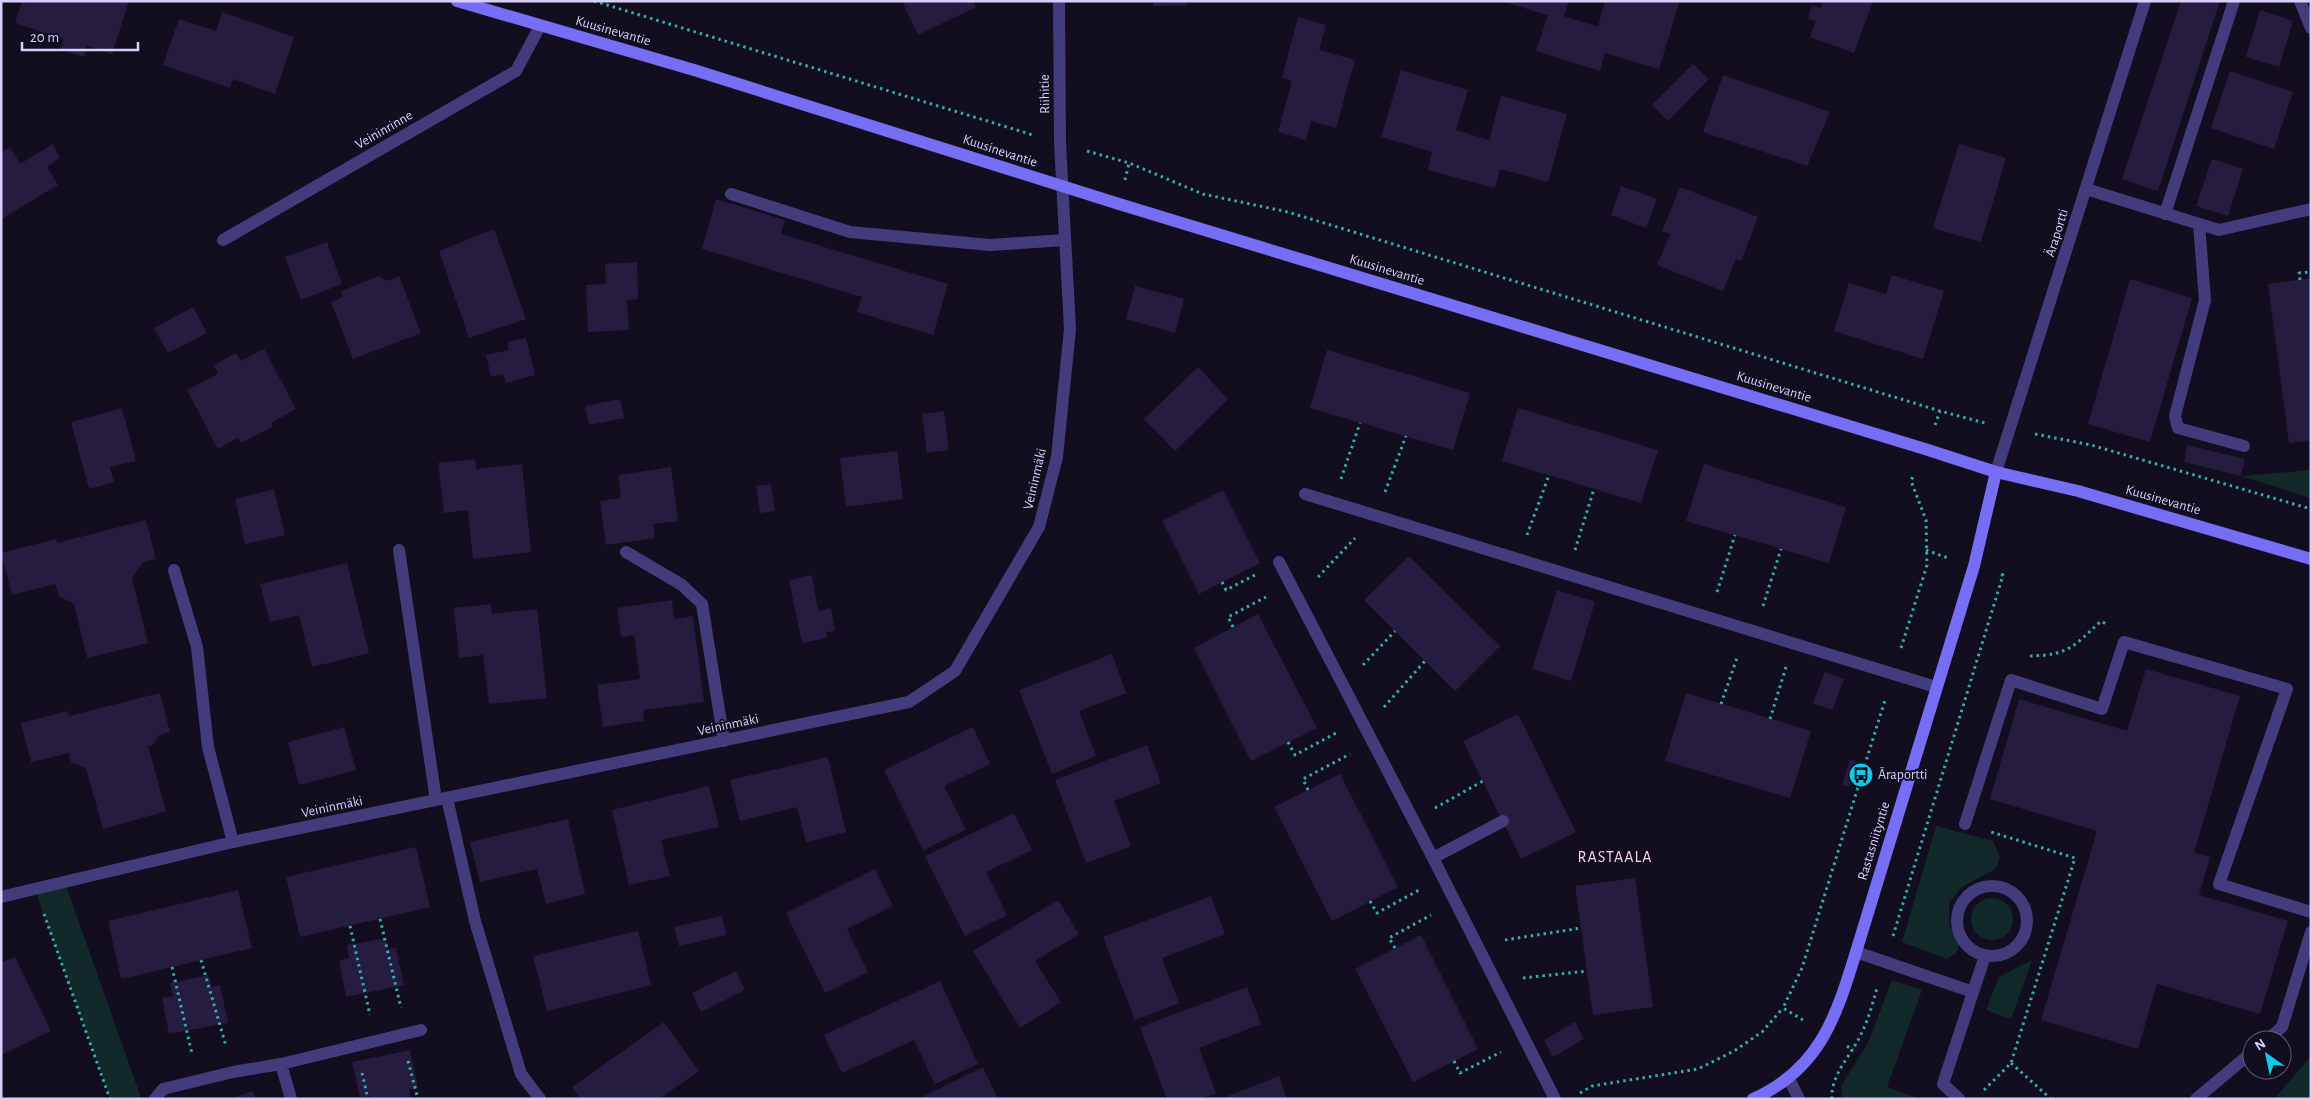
<svg xmlns="http://www.w3.org/2000/svg" width="2312" height="1100" font-family="'Alegreya Sans',sans-serif">
<rect width="100%" height="100%" fill="#120e20"/>
<path fill="#12292a" d="M2311 470V498L2241 476Z
M1936 826 1993 841 2000 857 1995 869 1962 887 1949 903 1950 927 1959 946 1956 953 1947 959 1902 942Z
M65 883 139 1092 141 1099H110L35 890Z
M1971 919a21 21 0 1 1 42 0a21 21 0 1 1-42 0Z
M2032 960 2011 1019 1986 1010 1999 977Z
M1892 980 1922 990 1887 1087 1920 1099H1843L1841 1086 1868 1043Z
M2311 1056V1099H2274Z"/>
<path fill="#251c40" d="M22 1H129L112 54 87 46 84 57 60 49 64 39 15 23Z
M902 1H973L976 7 918 35Z
M1153 1H1187V5L1153 6Z
M1569 1 1564 16 1598 27 1605 1H1672L1679 3 1659 69 1605 53 1600 71 1536 51 1548 15 1504 2Z
M1823 1H1873L1854 53 1810 37 1816 21 1808 19 1812 5 1821 8Z
M2181 1H2220L2158 191 2122 179Z
M2260 10 2293 21 2279 67 2246 57Z
M222 12 294 37 275 94 233 79 230 88 163 65 179 19 216 31Z
M1298 17 1326 25 1319 50 1355 60 1336 128 1311 121 1306 140 1278 132 1292 81 1282 78Z
M1693 64 1709 79 1668 121 1652 105Z
M1401 70 1468 90 1456 130 1489 140 1501 96 1567 114 1548 182 1500 169 1495 188 1428 170 1432 152 1381 137Z
M2230 71 2293 92 2274 149 2211 128Z
M1723 75 1830 112 1807 166 1703 132Z
M53 144 60 158 47 167 58 185 3 218 1 215V153L10 147 20 164Z
M1959 144 2006 158 1981 242 1933 228Z
M2212 159 2243 169 2228 216 2196 206Z
M1621 186 1657 199 1646 228 1611 215Z
M1680 187 1758 217 1741 261 1736 259 1723 291 1657 265 1670 234 1662 231Z
M716 199 785 220 781 234 948 284 933 335 857 312 862 297 702 249Z
M494 229 526 319 469 338 439 251Z
M327 242 342 284 301 300 285 257Z
M637 262 638 299 627 300 629 330 588 332 586 285 606 284 605 264Z
M1892 275 1944 291 1923 359 1834 331 1849 283 1886 294Z
M379 276 387 281 399 276 421 333 353 359 331 302 343 297 341 291Z
M2311 278V440L2289 443 2268 284Z
M2130 279 2192 298 2150 442 2088 424Z
M1135 286 1184 299 1175 333 1126 319Z
M193 307 207 333 168 353 154 328Z
M526 338 535 375 506 383 503 374 491 377 486 355 509 350 507 342Z
M264 349 296 409 271 423 273 427 241 443 238 438 218 449 187 390 218 374 214 365 236 353 241 361Z
M1327 350 1470 393 1453 450 1310 408Z
M1198 367 1228 399 1175 451 1144 419Z
M620 399 624 418 589 425 585 406Z
M122 408 136 461 110 467 114 482 89 489 71 422Z
M1518 408 1658 450 1641 503 1502 461Z
M944 411 949 450 927 453 922 414Z
M2187 445 2245 459 2241 476 2184 462Z
M897 451 903 499 846 507 840 458Z
M475 459 476 469 522 464 531 552 473 559 468 510 444 513 438 463Z
M1704 464 1846 507 1829 563 1686 521Z
M671 467 678 521 653 524 655 538 606 545 600 501 621 498 618 475Z
M771 484 775 511 760 513 756 486Z
M274 489 285 535 245 544 235 499Z
M1223 490 1260 563 1199 594 1162 521Z
M146 520 156 559 143 562 132 578 148 643 87 658 74 604 59 596 55 584 12 595 1 553 56 539 57 543Z
M1409 556 1500 646 1455 691 1364 600Z
M347 563 369 653 312 667 299 615 270 622 260 584Z
M812 575 818 611 831 608 835 631 826 632 827 638 802 643 789 580Z
M1557 590 1595 602 1571 681 1532 669Z
M672 600 674 619 693 616 704 702 643 710 644 721 603 727 597 685 640 679 634 635 621 637 617 608Z
M491 604 492 614 537 609 547 698 489 704 483 655 459 658 454 608Z
M1258 614 1317 728 1251 761 1194 648Z
M1112 654 1126 693 1079 711 1096 756 1052 774 1019 690Z
M2146 669 2240 696 2194 853 2210 857 2199 895 2288 921 2260 1014 2157 984 2138 1049 2041 1020 2097 831 1990 799 2019 699 2127 731Z
M1825 672 1844 679 1832 710 1813 703Z
M160 693 170 732 159 735 153 745 148 746 166 811 103 829 86 768 71 762 69 753 31 762 21 723 68 711 69 716Z
M1686 693 1811 731 1790 798 1665 761Z
M1518 714 1576 832 1521 859 1463 741Z
M344 727 356 770 299 785 288 742Z
M973 727 990 764 944 786 966 830 923 850 884 770Z
M1147 745 1161 783 1114 801 1131 846 1086 863 1055 780Z
M828 757 846 832 806 842 797 807 740 821 730 780Z
M1850 760 1857 761 1849 787 1842 785Z
M1340 774 1398 887 1332 921 1274 807Z
M709 786 719 827 661 840 670 876 629 885 612 810Z
M1014 813 1032 850 986 872 1007 915 965 936 925 856Z
M568 819 585 894 546 904 537 869 480 882 470 842Z
M416 847 430 907 300 937 286 877Z
M875 869 893 906 847 929 868 972 825 993 786 913Z
M1635 878 1653 1007 1593 1015 1575 886Z
M238 890 252 948 121 979 108 921Z
M1211 896 1225 934 1162 958 1179 1003 1135 1020 1103 937Z
M1058 900 1079 934 1035 961 1061 1002 1020 1028 973 951Z
M722 916 726 935 679 946 674 927Z
M638 931 651 985 547 1011 533 956Z
M1421 935 1478 1049 1413 1082 1355 969Z
M386 938 388 949 396 948 404 985 346 997 339 961 349 958 347 945Z
M15 957 51 1031 3 1054 1 1050V963Z
M736 971 745 990 701 1012 692 993Z
M209 975 211 987 220 985 228 1023 169 1034 162 998 173 996 170 983Z
M940 981 978 1064 935 1084 914 1040 842 1073 824 1035Z
M1247 987 1261 1024 1199 1048 1216 1093 1201 1099H1167L1140 1027Z
M664 1022 699 1071 659 1099H581L572 1087Z
M1575 1022 1584 1039 1553 1057 1544 1040Z
M410 1050 418 1088 409 1089 411 1099H371L370 1096 360 1098 352 1062Z
M983 1067 998 1099H918Z
M1279 1076 1287 1099H1220Z
M253 1091 256 1099H231V1098Z"/>
<g fill="none" stroke-linecap="round" stroke-linejoin="round">
<path stroke="#36aba9" stroke-width="3" stroke-dasharray="2.5 4" stroke-linecap="butt" d="M594 1 1033 135
M1087 151 1129 163 1203 194 1288 212 1940 411 1985 423
M1125 180 1129 163
M2300 280 2299 273 2311 272
M1935 425 1940 411
M2035 434 2091 445 2311 509
M1341 479 1360 423
M1385 492 1406 436
M1527 535 1549 475
M1575 550 1594 489
M1926 550 1948 558
M1318 577 1355 538
M1222 582 1226 590 1255 575
M1717 592 1735 535
M1763 606 1781 549
M1233 627 1228 617 1266 597
M1901 648 1927 565 1926 520 1911 481 1914 474
M2030 656C2069 655 2073 647 2101 621L2106 624
M1363 665 1395 631
M1721 704 1738 655
M1384 707 1425 661
M1770 719 1786 667
M1288 742 1295 755 1338 732
M1308 790 1303 779 1350 754
M1435 808 1483 781
M1370 901 1377 913 1419 890
M44 914 110 1099
M380 919 401 1008
M350 926 370 1015
M1893 936 2003 575 1999 574
M1505 940 1581 928
M1395 948 1389 938 1431 915
M201 960 226 1046
M172 967 192 1054
M1523 978 1587 971
M1803 1020 1783 1008 1802 968 1885 700
M1847 1046 1853 1050
M408 1061 418 1099
M1454 1061 1460 1073 1501 1052
M2011 1063 2051 1099
M362 1073 368 1099
M1984 1090 2011 1063 2075 858 1991 832
M1580 1093 1592 1086 1698 1069 1734 1051 1762 1032 1783 1008
M1832 1099C1830 1074 1853 1054 1862 1032 1869 1018 1873 1002 1877 988"/>
<path stroke="#423c7c" stroke-width="12" d="M2300 1 2311 28
M2086 189 2219 230 2311 209
M731 194 850 232 990 245 1065 240
M2165 214 2234 1
M2199 224 2205 300 2175 416 2178 428 2244 446
M1305 494 1936 687
M399 550 436 800
M626 552 682 585 702 604 724 741
M1279 562 1433 858 1555 1099
M174 570 197 647 208 747 233 842
M447 798 475 921 521 1074 540 1099
M1965 824 2011 680 2102 709 2124 642 2287 689 2219 884 2311 912
M1433 858 1503 821
M1957 921a35 35 0 1 1 70 0a35 35 0 1 1-70 0Z
M1856 952 1973 992 1943 1084 1959 1099
M1973 992 1985 956
M2267 1040 2282 1027 2311 932
M281 1064 291 1099
M155 1099 163 1089 233 1072 281 1064 421 1030
M2196 1099 2252 1052"/>
<path stroke="#423c7c" stroke-width="12" d="M223 240 516 71 540 26
M1996 472 2145 1
M1 897 233 842 909 702 955 671 1039 527 1057 457 1070 329 1060 143 1059 1
M1789 1079 1799 1099"/>
<path stroke="#776ef6" stroke-width="12" d="M457 1 694 70 1119 204 1925 449 1996 472 2078 491 2311 559
M1753 1099C1820 1069 1836 1017 1856 952L1974 566 1996 472"/>
</g>
<defs>
<symbol id="bus-disc" viewBox="-11 -11 22 22"><circle r="9.5" fill="#0fc9ea" stroke="#120e20"/><path d="M-5-6H5V4H4V6H2V4H-2V6H-4V4H-5ZM-3.5-4V0h7V-4ZM-3.5 1.2v1.5H-2V1.2ZM2 1.2v1.5H3.5V1.2Z" fill="#111"/></symbol>
</defs>
<g fill-rule="evenodd">
<use href="#bus-disc" x="1847" y="761" width="28" height="28"/>
</g>
<g text-anchor="middle" dominant-baseline="central" stroke-width="4" stroke-linejoin="round" paint-order="stroke">
<g font-size="14" fill="#d7d0fc" stroke="#120e20">
<text transform="translate(613 31) rotate(16)">Kuusinevantie</text>
<text transform="translate(1045 94) rotate(-91)">Riihitie</text>
<text transform="translate(384 130) rotate(-30)">Veininrinne</text>
<text transform="translate(1000 151) rotate(18)">Kuusinevantie</text>
<text transform="translate(2057 233) rotate(-73)">Äraportti</text>
<text transform="translate(1387 270) rotate(17)">Kuusinevantie</text>
<text transform="translate(1774 387) rotate(17)">Kuusinevantie</text>
<text transform="translate(1035 479) rotate(-77)">Veininmäki</text>
<text transform="translate(2163 500) rotate(16)">Kuusinevantie</text>
<text transform="translate(728 725) rotate(-12)">Veininmäki</text>
<text transform="translate(332 807) rotate(-12)">Veininmäki</text>
<text transform="translate(1874 841) rotate(-73)">Rastasniityntie</text>
</g>
<g font-size="14" fill="#d7d0fc" stroke="#120e20" text-anchor="start">
<text x="1878" y="775">Äraportti</text>
</g>
<g font-size="16" letter-spacing="1" fill="#fcd2eb" stroke="#120e20">
<text x="1615" y="857">RASTAALA</text>
</g>
</g>
<rect width="2312" height="1100" fill="none" stroke="#d7d0fc" stroke-width="5"/>
<g transform="translate(2267 1055) rotate(327)"><circle r="24" fill="#120e20" stroke="#615c78"/>
<path d="M0-4L9 19L0 12L-9 19Z" fill="#0fc9ea"/>
<text y="-8" font-size="14" font-weight="bold" text-anchor="middle" fill="#d7d0fc">N</text>
</g>
<path d="M22 42v8h116v-8" fill="none" stroke="#d7d0fc" stroke-width="2.5"/>
<text x="30" y="42" font-size="15" fill="#d7d0fc" stroke="#120e20" stroke-width="4" paint-order="stroke">20 m</text>
</svg>
